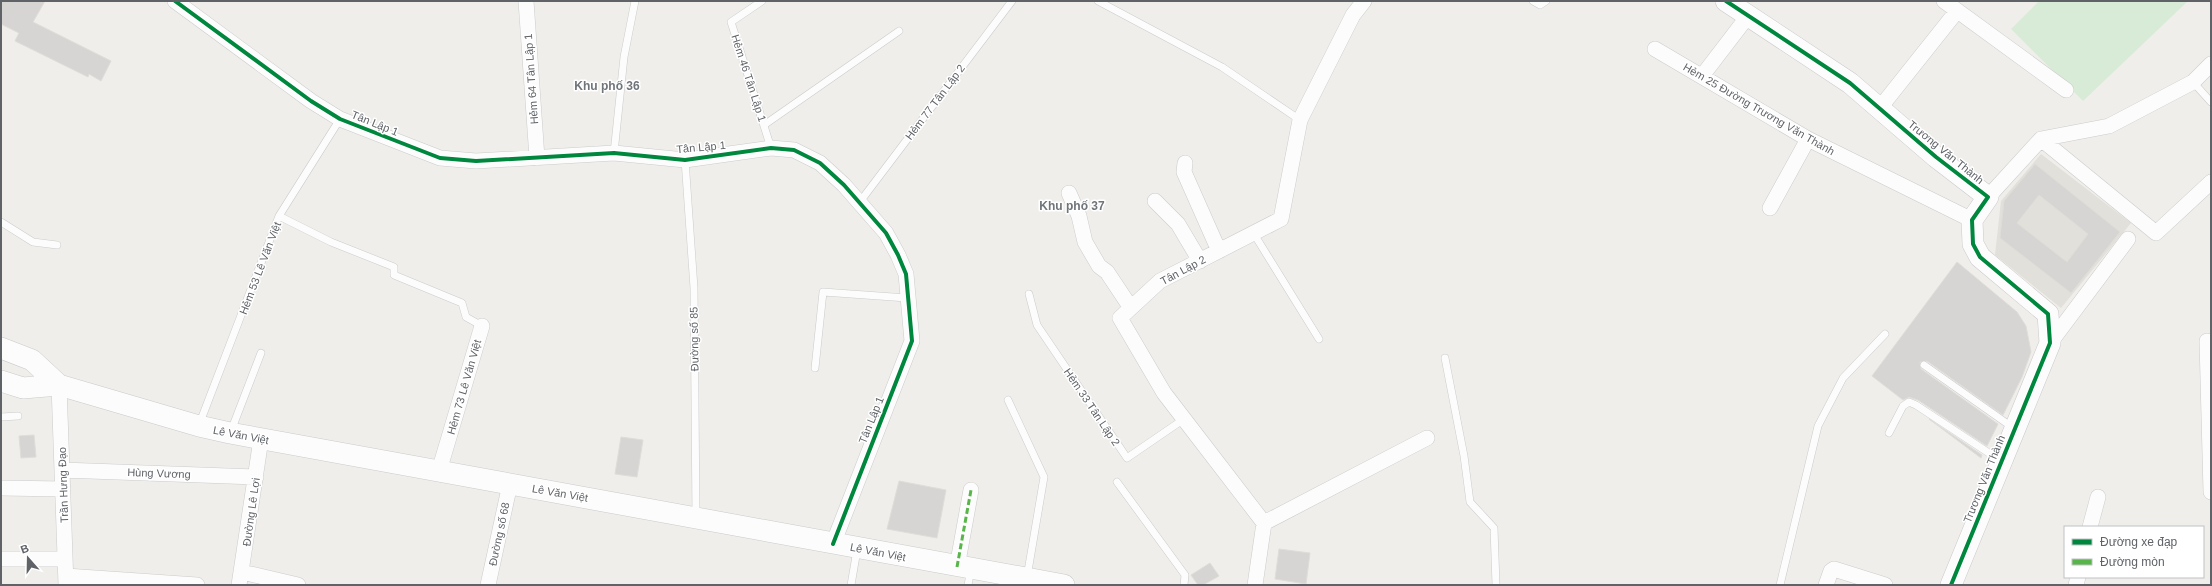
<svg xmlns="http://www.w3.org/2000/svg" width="2212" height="586" font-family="Helvetica,sans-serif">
<rect width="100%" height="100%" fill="#efeeea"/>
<path fill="#e2e0da" d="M2041 154 2131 223 2061 308 1995 255 2001 201Z"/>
<path fill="#d8ebd6" d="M2039 1H2188L2083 101 2011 29Z"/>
<path fill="#d6d5d3" stroke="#deddd9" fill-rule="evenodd" d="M1 1H45L33 22 111 61 101 81 89 74 88 77 15 41 19 33 1 24Z
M2035 164 2120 232 2071 293 2000 238 2004 201ZM2039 195 2088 234 2067 262 2017 223Z
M1957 262 2017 312 2026 326 2031 352 2022 377 2003 415 1927 361 1920 362 1921 369 1998 424 1987 446 1918 400 1909 397 1903 400 1872 376Z
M1929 419 1982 455 1981 458Z
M34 435 36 457 21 458 19 436Z
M621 437 643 440 637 477 615 474Z
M899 481 946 490 937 538 887 529Z
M1279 549 1310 553 1306 584 1275 579Z
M1210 563 1219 576 1203 585H1198L1191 575Z"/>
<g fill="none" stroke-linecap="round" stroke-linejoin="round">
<defs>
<path id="lane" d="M762 1 731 22 771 148
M1098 1 1222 67 1300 120
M1533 1 1540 5 1546 1
M2193 82 2211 102
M764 125 899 31
M614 153 624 57 635 1
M685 160 694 288 696 516
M859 203 1012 1
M279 216 331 242 394 267V275L462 303 466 317 482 326
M1 222 33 242 57 245
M1254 234 1319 339
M1029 294 1037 325 1127 458 1184 419
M1445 358 1464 456 1470 502 1494 528 1496 585
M1924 365 2012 427
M815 368 823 292 907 298
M1008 400 1044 477 1027 577
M1 417 18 416
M199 425 279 216 340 119
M231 431 261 353
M1889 433 1903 406 1909 402 1916 405 2001 461
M1117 482 1185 575 1184 585
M851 585 857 550
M968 585 971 569
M1780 585 1818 426 1843 378 1885 334"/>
<path id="street" d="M175 1 311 101 340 119 440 158 476 161 614 153 685 160 771 148 794 150 820 163 844 185 886 233 898 255 906 274 912 341 833 544
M526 1 537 158
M1944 1 2066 90
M1655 49 1808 139 1972 220
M1702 76 1748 16
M1879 109 1957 11
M2041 139 2156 233 2211 182
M1185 163 1184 172 1219 251
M1069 193 1079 216 1085 242 1099 266 1107 272 1131 308
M1988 197 2041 139 2109 126 2193 82 2211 64
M1155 201 1178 224 1200 261
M1770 208 1808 139
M2207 341 2211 492
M2050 343 2128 239
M59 385 66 585
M62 470 256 477
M439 471 482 326
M1 488 63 489
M1264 523 1427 438
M2090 527 2098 497
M1 559H65
M957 567 971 490
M242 572 298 585
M66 576 197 585
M239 585 261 439
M488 585 510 484
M1255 585 1264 523 1164 393 1120 318 1160 281 1281 219 1300 120 1353 15 1364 1
M1826 585 1831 571 1834 569 1885 585
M2076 585 2078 577"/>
<path id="secondary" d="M1726 1 1850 83 1936 157 1988 197 1972 220 1973 244 1980 257 2048 314 2050 343 1951 585
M1 348 32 360 59 385
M1 381 23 388 59 385 199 426 230 433 1064 585"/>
</defs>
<use href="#lane" stroke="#cbcccc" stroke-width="8"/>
<use href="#street" stroke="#cbcccc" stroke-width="16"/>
<use href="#secondary" stroke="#cacacb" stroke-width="22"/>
<use href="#lane" stroke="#fdfcfc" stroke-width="7"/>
<use href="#street" stroke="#fdfcfc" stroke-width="15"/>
<use href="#secondary" stroke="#fdfcfc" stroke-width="21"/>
<path stroke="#58b549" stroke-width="3" stroke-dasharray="6 3" stroke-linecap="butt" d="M957 567 971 490"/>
<defs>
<path id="cycleway" d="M175 1 311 101 340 119 440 158 476 161 614 153 685 160 771 148 794 150 820 163 844 185 886 233 898 255 906 274 912 341 833 544
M1726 1 1850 83 1936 157 1988 197 1972 220 1973 244 1980 257 2048 314 2050 343 1951 585"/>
</defs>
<use href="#cycleway" stroke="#fff" stroke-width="6"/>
<use href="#cycleway" stroke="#00873e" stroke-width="4"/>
</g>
<g text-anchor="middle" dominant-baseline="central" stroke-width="3" stroke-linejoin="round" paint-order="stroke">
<g font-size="11" fill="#5f6368" stroke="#fff">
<text transform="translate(749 78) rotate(72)">Hẻm 46 Tân Lập 1</text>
<text transform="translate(531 79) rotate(-94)">Hẻm 64 Tân Lập 1</text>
<text transform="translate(935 102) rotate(-53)">Hẻm 77 Tân Lập 2</text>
<text transform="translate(1759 109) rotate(30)">Hẻm 25 Đường Trương Văn Thành</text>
<text transform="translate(375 123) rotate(22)">Tân Lập 1</text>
<text transform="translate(701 147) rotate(-5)">Tân Lập 1</text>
<text transform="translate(1946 152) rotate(39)">Trương Văn Thành</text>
<text transform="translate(260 268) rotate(-69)">Hẻm 53 Lê Văn Việt</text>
<text transform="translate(1183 270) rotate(-28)">Tân Lập 2</text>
<text transform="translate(694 339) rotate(-91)">Đường số 85</text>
<text transform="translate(464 387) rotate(-74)">Hẻm 73 Lê Văn Việt</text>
<text transform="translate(1092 407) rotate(56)">Hẻm 33 Tân Lập 2</text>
<text transform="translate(871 420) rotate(-68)">Tân Lập 1</text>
<text transform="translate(241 435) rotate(11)">Lê Văn Việt</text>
<text transform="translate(159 473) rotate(2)">Hùng Vương</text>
<text transform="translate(1984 479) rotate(-68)">Trương Văn Thành</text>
<text transform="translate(63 485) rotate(-92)">Trần Hưng Đạo</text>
<text transform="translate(560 493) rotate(10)">Lê Văn Việt</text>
<text transform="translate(251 512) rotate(-82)">Đường Lê Lợi</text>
<text transform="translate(499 534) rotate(-78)">Đường số 68</text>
<text transform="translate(878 552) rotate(11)">Lê Văn Việt</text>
</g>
<g font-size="12" font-weight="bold" fill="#70757a" stroke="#fff">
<text x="607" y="86">Khu phố 36</text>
<text x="1072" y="206">Khu phố 37</text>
</g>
</g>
<rect width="2212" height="586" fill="none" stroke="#5f6368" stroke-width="4"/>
<rect x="2064" y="526" width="140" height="52" fill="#ffffff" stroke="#bfc1c3"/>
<rect x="2072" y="539" width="20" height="6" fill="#00873e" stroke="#bfc1c3"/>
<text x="2100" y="546" font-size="12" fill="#5f6368">Đường xe đạp</text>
<rect x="2072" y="559" width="20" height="6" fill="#58b549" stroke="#bfc1c3"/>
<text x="2100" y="566" font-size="12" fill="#5f6368">Đường mòn</text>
<g transform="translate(28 558) rotate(340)" stroke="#ffffff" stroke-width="3" paint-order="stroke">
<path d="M0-3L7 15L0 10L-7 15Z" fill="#5f6368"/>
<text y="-6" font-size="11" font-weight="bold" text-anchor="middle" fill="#5f6368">B</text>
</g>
</svg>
